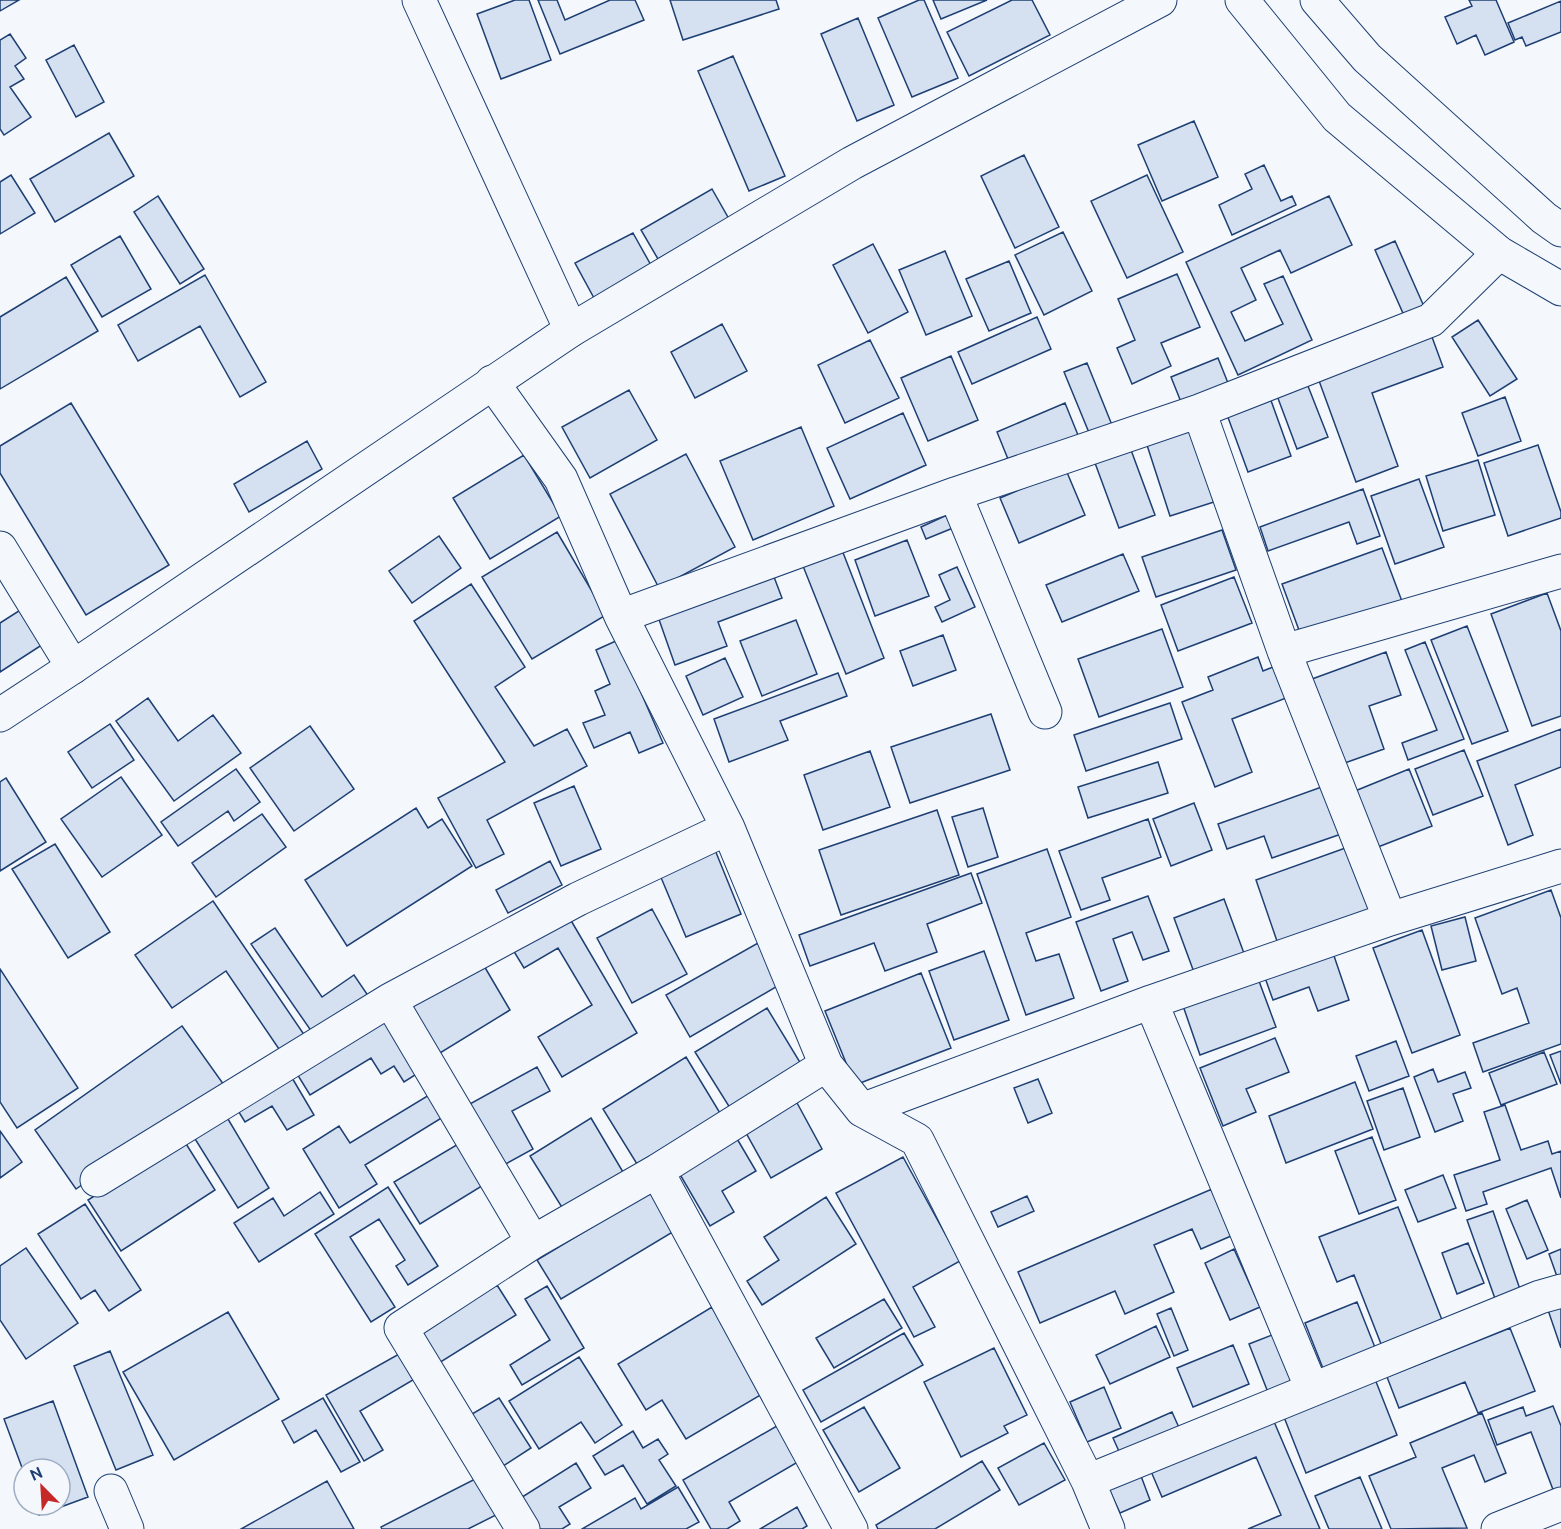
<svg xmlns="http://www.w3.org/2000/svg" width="1561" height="1529" font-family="Ubuntu,sans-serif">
<rect width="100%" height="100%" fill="#f4f7fb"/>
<path fill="#d5e0f0" stroke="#1d3f73" stroke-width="1.5" d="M0 0H19L0 11Z
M515 0H529L551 60 501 79 477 14Z
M538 0H557L565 20 610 0H635L644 20 560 54Z
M670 0H776L779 9 683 40Z
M919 0H924L958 78 912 97 878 18Z
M933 0H987L941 19Z
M1012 0H1032L1050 35 969 76 947 32Z
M1469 0H1496L1514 42 1485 55 1476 35 1457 44 1445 17 1472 6Z
M1561 1V32L1526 46 1522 37 1515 40 1508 23Z
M858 18 894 105 857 121 821 34Z
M10 34 26 58 15 66 24 79 10 87 31 117 4 135 0 129V40Z
M74 45 104 102 76 117 46 60Z
M733 56 785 176 749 191 698 71Z
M1194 121 1218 177 1162 201 1138 145Z
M109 133 134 176 55 222 30 179Z
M1024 155 1059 227 1015 248 981 176Z
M1264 165 1281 201 1292 196 1296 205 1232 235 1219 205 1252 189 1245 174Z
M11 175 35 213 0 234V182Z
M1147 175 1183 252 1127 278 1091 201Z
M712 189 729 219 658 259 641 230Z
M158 196 204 269 180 284 134 212Z
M1329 196 1352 245 1291 273 1280 250 1241 268 1256 300 1231 312 1245 341 1283 324 1264 284 1283 276 1312 340 1238 375 1186 262Z
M1063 232 1092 291 1044 315 1015 255Z
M633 233 652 267 594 298 575 263Z
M120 236 151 289 102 317 71 265Z
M1395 241 1426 311 1406 320 1375 250Z
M873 244 908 312 868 333 833 265Z
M945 251 972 316 926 335 899 270Z
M1009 261 1031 313 989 331 966 279Z
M1177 274 1200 327 1161 343 1171 366 1132 384 1117 348 1135 340 1118 299Z
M205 275 266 382 240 397 200 326 138 361 118 325Z
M66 277 98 331 0 389V317Z
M1037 317 1051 349 972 384 958 352Z
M1478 320 1517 379 1490 396 1452 337Z
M722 324 747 371 695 398 671 352Z
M1432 337 1443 367 1372 393 1398 466 1356 482 1318 378Z
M870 340 899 398 845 423 818 365Z
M951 356 978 420 928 441 901 378Z
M1218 358 1230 388 1183 407 1171 377Z
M1087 363 1112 425 1090 435 1064 372Z
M1306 381 1328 437 1297 449 1276 393Z
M629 390 657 440 590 478 562 427Z
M1269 395 1291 456 1248 472 1226 412Z
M1505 397 1521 441 1478 456 1462 413Z
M71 403 169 565 86 615 0 473V446Z
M1065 403 1078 435 1010 464 997 432Z
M903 413 926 465 850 499 827 448Z
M801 427 834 506 753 540 720 461Z
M1190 428 1214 502 1170 516 1146 442Z
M307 441 322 469 249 512 234 484Z
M1538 445 1561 512V518L1508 536 1484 463Z
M1131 450 1155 515 1119 528 1095 463Z
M686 454 735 547 659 588 610 494Z
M524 455 561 516 490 559 453 498Z
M1478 460 1495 515 1443 531 1426 476Z
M1066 470 1085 515 1019 543 1000 498Z
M1419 479 1444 547 1395 564 1371 496Z
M1363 489 1380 536 1357 544 1349 522 1268 551 1260 527Z
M947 515 953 528 926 539 921 527Z
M1222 530 1236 570 1156 597 1142 557Z
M557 532 606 615 532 659 482 577Z
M439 536 461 568 412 603 389 571Z
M907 540 929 596 875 616 855 560Z
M1382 548 1403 604 1303 641 1282 584Z
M842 550 884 658 846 674 803 566Z
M1123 554 1139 591 1062 622 1046 585Z
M957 567 975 607 942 622 935 607 950 600 939 575Z
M771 569 782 598 718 622 727 646 675 665 656 611Z
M1234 577 1252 623 1178 651 1161 605Z
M471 584 525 667 495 687 534 746 567 729 587 766 487 820 504 854 476 868 438 798 505 762 414 621Z
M1547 593 1561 631V716L1532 726 1491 614Z
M25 607 48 641 0 672V623Z
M796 620 817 674 762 696 740 641Z
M1467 626 1508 731 1472 744 1431 640Z
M1162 629 1183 687 1099 717 1078 659Z
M943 635 956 670 913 686 900 651Z
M618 640 663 743 639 753 630 732 594 748 583 723 605 715 595 691 610 684 596 650Z
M1425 642 1464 739 1408 760 1402 743 1437 730 1405 650Z
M1386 652 1401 695 1369 706 1384 749 1342 764 1312 679Z
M1258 657 1263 671 1278 665 1291 696 1232 719 1252 772 1215 787 1182 702 1213 690 1208 677Z
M725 658 743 697 703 715 686 676Z
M838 673 847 696 780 721 788 740 729 762 714 719Z
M148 698 178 741 213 715 241 753 174 801 116 721Z
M1170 703 1182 739 1086 771 1074 735Z
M991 714 1010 770 910 803 891 747Z
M110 724 134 760 92 788 68 752Z
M310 726 354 789 294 831 250 768Z
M1561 729V767L1515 785 1533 835 1508 845 1477 761Z
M1464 750 1483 796 1433 815 1415 769Z
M870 751 890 807 823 830 804 775Z
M1158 762 1168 793 1088 818 1078 787Z
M236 769 260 802 234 821 228 811 178 846 161 822Z
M1409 769 1432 826 1378 847 1355 791Z
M121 777 162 835 102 877 61 819Z
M6 778 46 842 0 871V782Z
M1330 784 1347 832 1272 858 1264 836 1227 849 1218 824Z
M574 786 601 849 561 866 534 803Z
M1194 803 1212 850 1171 866 1153 819Z
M416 808 428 828 442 819 472 866 347 946 305 880Z
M983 808 998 857 968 867 952 817Z
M937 810 959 875 841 915 819 850Z
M262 814 286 847 216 897 192 863Z
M1148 819 1161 857 1102 878 1110 900 1081 910 1059 851Z
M55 844 110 932 68 958 12 869Z
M713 845 741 914 686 937 657 868Z
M1351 846 1373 910 1278 944 1256 880Z
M1047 849 1071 917 1026 933 1036 961 1059 954 1074 998 1026 1015 977 874Z
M550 861 562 885 508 913 496 890Z
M971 873 982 903 927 924 937 952 885 971 874 943 810 966 799 935Z
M1551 890 1561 918V1044L1483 1072 1473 1043 1529 1023 1517 988 1502 994 1475 918Z
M1148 896 1169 951 1143 960 1132 932 1113 939 1128 981 1101 991 1076 922Z
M1224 899 1245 956 1195 975 1174 918Z
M213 901 305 1036 281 1052 226 971 172 1008 135 955Z
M652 909 687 974 632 1003 597 938Z
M566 912 637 1033 562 1077 538 1037 592 1005 558 948 524 968 510 945Z
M1465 917 1476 961 1442 970 1431 926Z
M275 928 322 997 354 975 369 997 314 1035 251 944Z
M1422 930 1460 1035 1412 1053 1373 948Z
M758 943 781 984 690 1037 666 995Z
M1332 950 1349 1000 1318 1011 1309 987 1273 1000 1264 975Z
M984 951 1009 1020 954 1040 929 971Z
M480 959 510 1010 440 1053 408 1001Z
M0 969 78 1088 17 1128 0 1102Z
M921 973 951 1048 855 1085 825 1011Z
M1256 973 1276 1027 1200 1055 1181 1000Z
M767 1008 801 1064 730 1108 695 1052Z
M389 1012 423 1070 404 1082 394 1066 381 1074 371 1058 310 1095 294 1069Z
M182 1026 224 1085 76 1189 35 1130Z
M1275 1038 1289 1072 1246 1089 1256 1112 1223 1126 1200 1068Z
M1396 1041 1409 1076 1369 1091 1356 1056Z
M1561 1051V1084L1550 1055Z
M1544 1052 1557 1084 1501 1105 1489 1073Z
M686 1057 720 1113 637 1164 603 1109Z
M537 1067 550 1091 512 1111 533 1149 502 1166 468 1105Z
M1433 1069 1438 1082 1465 1072 1471 1088 1453 1094 1463 1121 1435 1132 1414 1077Z
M288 1071 314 1115 287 1130 272 1106 245 1122 234 1104Z
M1038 1079 1052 1113 1028 1123 1014 1088Z
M1355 1082 1373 1129 1286 1163 1269 1116Z
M1403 1088 1420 1137 1384 1150 1367 1101Z
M434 1092 448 1114 365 1165 377 1184 339 1208 303 1149 339 1126 350 1143Z
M796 1101 822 1149 771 1178 745 1131Z
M1505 1105 1521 1150 1548 1141 1552 1154 1561 1151V1198L1551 1168 1483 1192 1487 1204 1466 1211 1454 1175 1500 1160 1484 1112Z
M225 1114 269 1188 238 1208 192 1134Z
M591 1118 623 1172 563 1209 530 1156Z
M0 1131 22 1162 0 1178Z
M736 1137 756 1171 722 1191 734 1212 710 1226 678 1171Z
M1372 1137 1396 1200 1359 1214 1335 1151Z
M183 1139 215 1190 121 1251 88 1200Z
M465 1140 490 1181 420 1224 394 1182Z
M903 1157 960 1261 913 1287 935 1327 914 1337 836 1193Z
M1443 1175 1456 1208 1418 1222 1405 1190Z
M388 1187 438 1266 408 1285 396 1266 405 1260 379 1219 350 1237 395 1307 371 1322 315 1234Z
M1212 1189 1231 1236 1201 1249 1192 1229 1154 1245 1174 1292 1125 1314 1115 1291 1040 1323 1018 1272Z
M652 1191 676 1230 561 1299 537 1260Z
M320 1192 334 1214 259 1262 234 1223 273 1198 284 1216Z
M1027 1196 1034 1211 998 1227 991 1212Z
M826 1197 856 1244 762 1305 747 1281 779 1260 764 1237Z
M1527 1200 1548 1250 1527 1259 1506 1209Z
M85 1204 141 1290 109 1311 95 1290 81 1299 38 1234Z
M1398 1207 1444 1325 1383 1349 1354 1275 1337 1282 1319 1237Z
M1493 1211 1523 1298 1498 1307 1467 1220Z
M1468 1243 1484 1283 1457 1294 1442 1253Z
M26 1248 78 1323 26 1359 0 1320V1266Z
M1234 1249 1260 1307 1230 1320 1205 1263Z
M1561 1249V1284L1560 1285 1549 1254Z
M497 1285 516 1315 439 1363 420 1333Z
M547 1286 584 1348 522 1385 510 1365 550 1340 525 1299Z
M884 1299 902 1328 834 1368 816 1338Z
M1357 1302 1378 1355 1326 1376 1305 1323Z
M1561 1306V1348L1548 1310Z
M712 1307 764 1393 686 1439 662 1400 646 1410 618 1364Z
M1171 1308 1188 1350 1174 1356 1157 1314Z
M228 1312 279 1399 174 1460 123 1372Z
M1156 1326 1170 1357 1110 1384 1096 1355Z
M1510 1328 1535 1391 1478 1413 1465 1382 1399 1408 1387 1377Z
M904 1333 923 1365 821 1422 803 1390Z
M1277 1333 1299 1388 1271 1400 1249 1344Z
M1233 1345 1249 1384 1193 1407 1177 1368Z
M994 1348 1027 1415 1004 1426 1008 1433 961 1457 924 1382Z
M110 1351 153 1455 116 1470 74 1366Z
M399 1354 413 1380 360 1411 383 1450 364 1461 326 1395Z
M579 1357 622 1425 595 1443 581 1422 539 1449 509 1401Z
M1373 1374 1397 1435 1306 1473 1282 1412Z
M1104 1387 1121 1428 1087 1442 1070 1402Z
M323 1398 360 1462 341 1472 316 1430 294 1443 282 1421Z
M499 1398 531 1448 500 1468 467 1417Z
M53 1401 88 1497 39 1515 36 1505H60V1469H24V1473L4 1419Z
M1553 1406 1561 1426V1499L1557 1500 1531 1432 1497 1445 1488 1420 1523 1407 1526 1416Z
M864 1407 900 1468 859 1492 823 1430Z
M1172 1412 1181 1432 1122 1458 1113 1438Z
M1482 1413 1506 1473 1485 1482 1474 1455 1442 1468 1467 1528 1391 1529 1369 1476 1416 1457 1410 1443Z
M1272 1417 1320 1529H1248L1281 1515 1256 1457 1162 1497 1150 1469Z
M782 1423 803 1459 729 1502 740 1521 727 1529H711L683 1480Z
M633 1431 643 1448 658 1439 668 1454 659 1460 676 1486 647 1504 623 1465 605 1475 593 1456Z
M1044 1443 1065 1480 1019 1505 998 1468Z
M982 1461 1000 1490 935 1529H878L876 1525Z
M576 1463 591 1488 559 1507 570 1524 562 1529H538L519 1499Z
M481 1476 500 1513 468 1529H382L381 1527Z
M1141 1476 1150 1500 1120 1513 1109 1489Z
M1360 1477 1382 1529H1329L1315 1496Z
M327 1481 354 1529H241Z
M678 1487 699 1522 686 1529H582L635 1498 641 1509Z
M797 1507 807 1526 802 1529H760Z"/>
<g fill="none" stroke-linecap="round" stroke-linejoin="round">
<defs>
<path id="street" d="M419 0 571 330
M492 382 561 479 621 616 728 828 826 1065 862 1110 917 1140 1088 1481 1108 1529
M1199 411 1284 651 1390 919
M955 494 1045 712
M0 548 73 667
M621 616 955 494 1199 411 1431 320 1499 253
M1284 651 1561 571
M390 1000 533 1242
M1151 1002 1312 1389
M862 1110 1151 1002 1390 919 1561 866
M657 1171 851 1529
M97 1180 390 1000 578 899 728 828
M1088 1481 1540 1297 1561 1291
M111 1491 127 1529
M523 1529 401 1328 533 1242 657 1171 826 1065
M1498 1529 1561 1504"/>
<path id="secondary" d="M1242 0 1337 117 1499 253 1561 289
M1317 0 1367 58 1544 218 1561 230
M0 715 73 667 571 330 852 163 1160 0"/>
</defs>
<use href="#street" stroke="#1d3f73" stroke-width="35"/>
<use href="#secondary" stroke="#1d3f73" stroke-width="35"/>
<use href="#street" stroke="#f4f7fb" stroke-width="33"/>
<use href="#secondary" stroke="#f4f7fb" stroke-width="33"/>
</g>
<g transform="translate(42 1487) rotate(336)"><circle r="28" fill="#f4f7fb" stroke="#9eadc5" stroke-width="1.5"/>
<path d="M0-4.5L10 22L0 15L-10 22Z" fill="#c62828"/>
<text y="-9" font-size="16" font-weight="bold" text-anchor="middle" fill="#1d3f73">N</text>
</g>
</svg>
